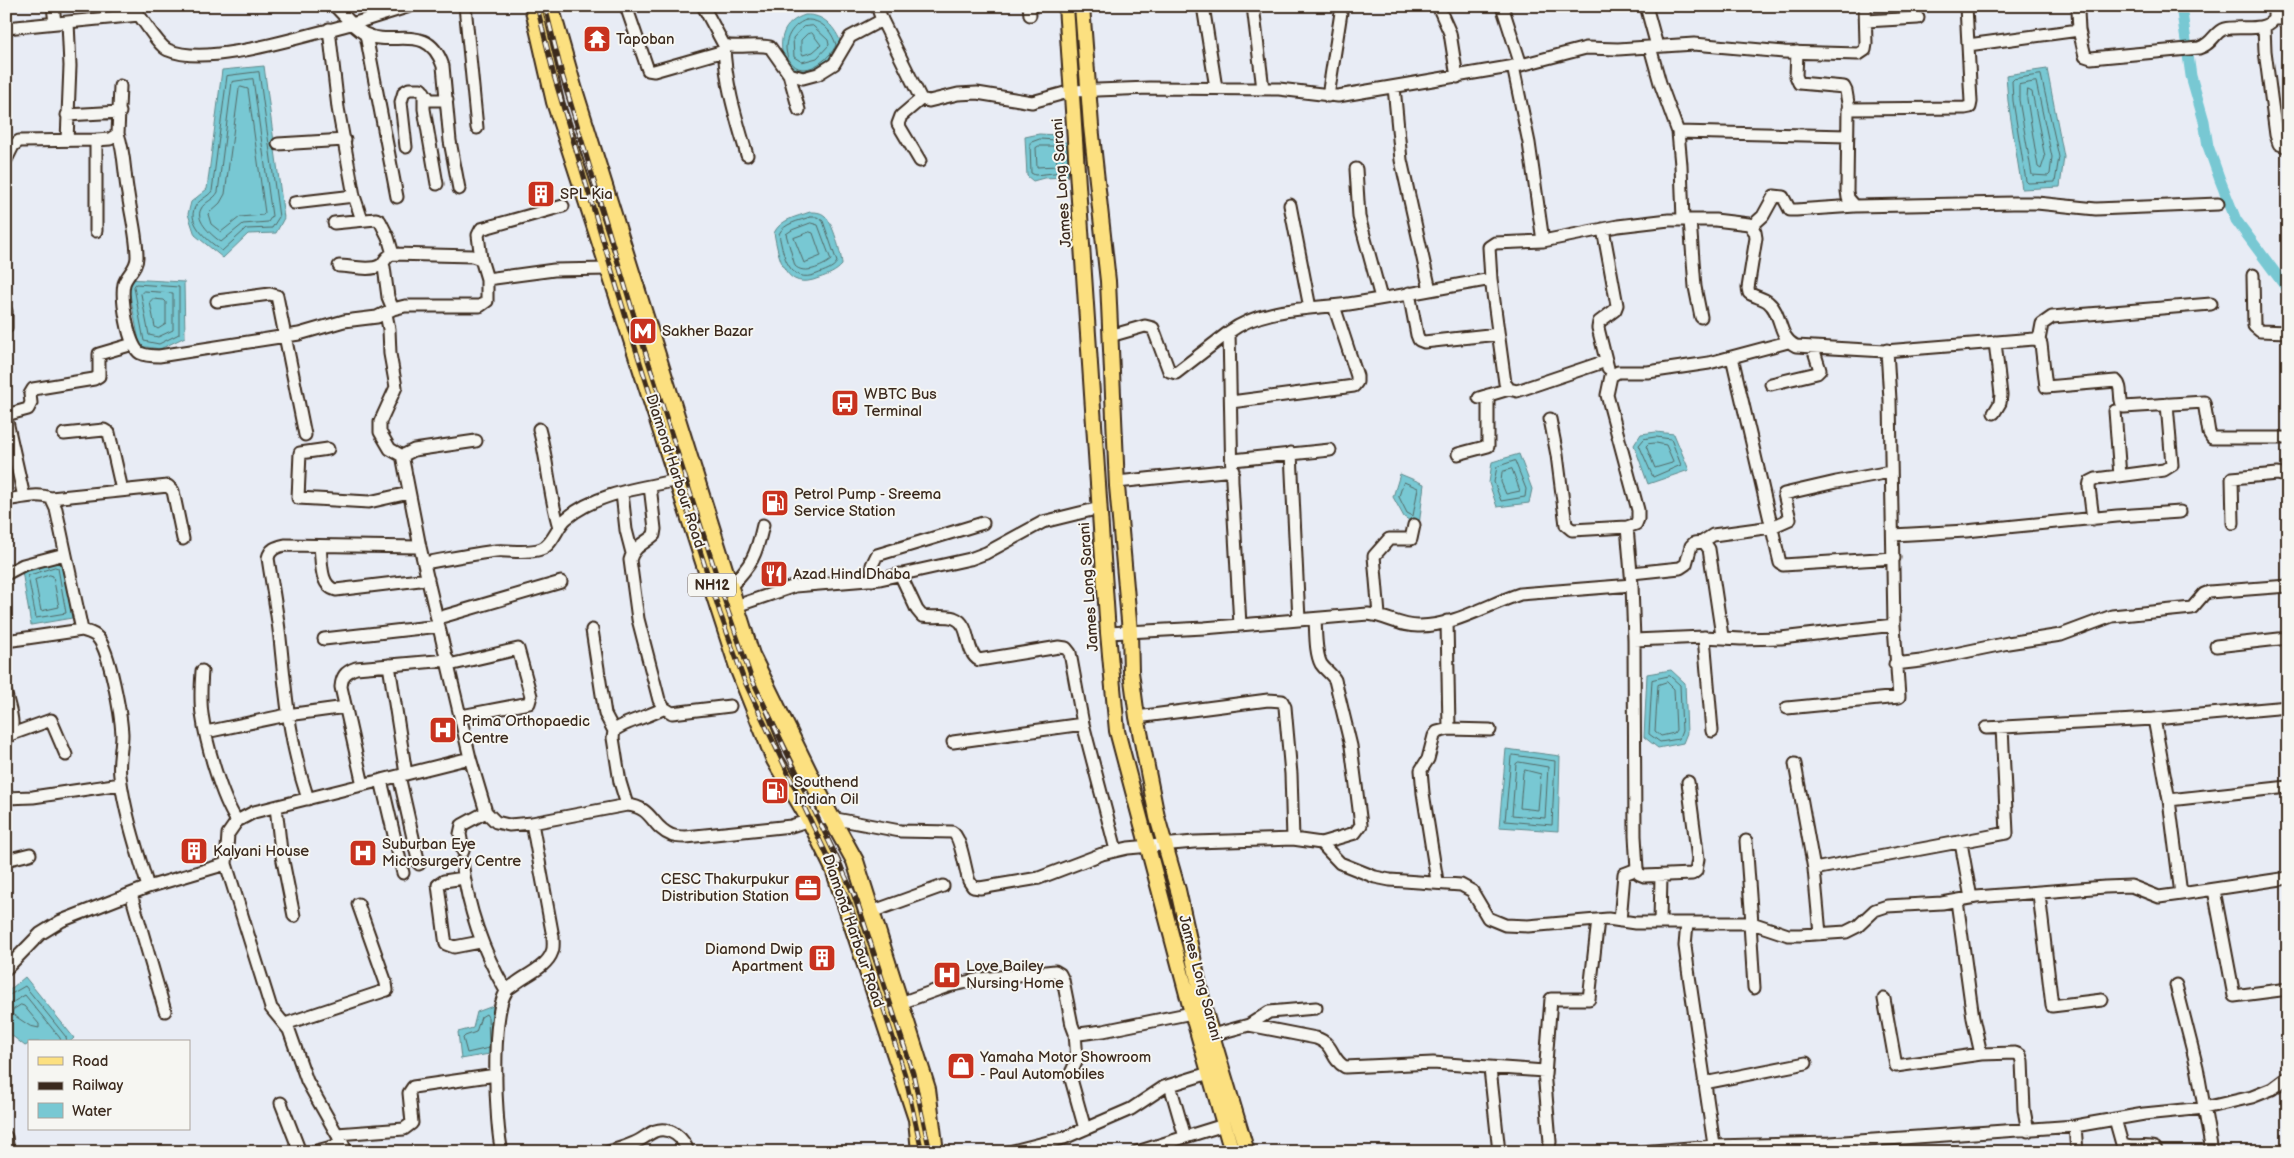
<svg xmlns="http://www.w3.org/2000/svg" width="2294" height="1158" font-family="'Balsamiq Sans',sans-serif">
<rect width="100%" height="100%" fill="#e8ecf5"/>
<filter id="ink" filterUnits="userSpaceOnUse"><feTurbulence type="fractalNoise" baseFrequency=".02" numOctaves="2"/><feDisplacementMap in="SourceGraphic" scale="10" xChannelSelector="R" yChannelSelector="G"/><feConvolveMatrix kernelMatrix="1 2 1 2 8 2 1 2 1" color-interpolation-filters="sRGB"/></filter>
<g filter="url(#ink)">
<path fill="#78c8d3" stroke="#60898b" d="M805 15C824 14 835 27 842 45 836 57 828 67 815 70 811 71 804 74 800 74 783 72 779 47 783 35 786 24 796 18 805 15Z
M264 66 284 218 276 233 248 234 223 258 195 235 188 214 191 202 207 189 222 70Z
M2047 69 2064 157 2060 187 2022 189 2008 101 2006 75Z
M1039 134 1059 135 1068 145 1069 170 1067 177 1044 178 1033 181 1027 176 1025 137Z
M810 212C815 212 821 212 825 216 832 221 842 255 842 265 836 272 828 275 819 278 785 292 779 259 774 233 781 219 796 217 810 212Z
M127 279 184 282 185 337 160 349 140 346Z
M1656 432 1674 434 1689 470 1648 484 1634 445 1641 434Z
M1519 454 1532 489 1529 503 1497 507 1489 483 1492 462Z
M1400 474 1424 484 1419 526 1404 517 1393 497Z
M62 559 72 618 31 625 22 571Z
M1671 670 1685 683 1687 733 1683 743 1658 748 1644 737 1647 674Z
M1506 749 1560 756 1558 831 1499 827Z
M25 977 74 1038 70 1042H29V1044L25 1046 6 1031V993Z
M493 1006 495 1053 461 1059 458 1032 473 1028 477 1012Z"/>
<g fill="none" stroke-linecap="round" stroke-linejoin="round">
<path stroke="#536966" stroke-width="1" d="M806 20C821 19 832 31 836 45 830 59 803 81 790 61 780 46 790 25 806 20Z
M813 26 828 40 829 45 817 58 802 62 794 57 793 38 803 27Z
M812 33 821 45 813 52 803 55 801 51V40L807 34Z
M259 72 279 217 272 228 246 229 222 251C210 242 186 224 195 207 198 200 208 197 212 191L227 76Z
M2041 75 2059 157 2055 182 2028 183 2026 181 2013 101 2012 81 2014 79Z
M253 79 272 216 268 222 243 224 221 242C214 237 194 221 201 209 204 202 214 200 218 192L232 82Z
M2036 82 2052 157 2050 174 2048 176 2032 175 2019 100V85Z
M241 87 248 89 265 213 263 215 240 217 221 232 211 224 208 214 220 203 225 194 239 89Z
M2028 90 2032 92 2045 157 2041 169 2038 167 2027 99Z
M1040 139 1056 140 1063 146V172L1035 175 1031 173 1030 143Z
M1039 146H1053L1056 149 1057 166 1037 167 1036 148Z
M810 217H817L823 221 837 262C833 269 824 271 817 274 789 285 783 255 779 234 784 223 799 221 810 217Z
M811 223 818 225 831 260C822 267 804 275 795 266L786 234 792 230Z
M810 232 813 233 821 256 804 263 794 238Z
M136 284 179 287V334L159 344 144 341 134 287Z
M144 291 173 293V330L158 337 149 335 141 294Z
M153 299 164 300 166 302V324L158 329 155 327 150 302Z
M1656 437 1671 439 1681 465 1653 477 1639 445 1644 439Z
M1656 443 1666 445 1673 461 1672 463 1655 468 1646 446 1648 444Z
M1515 461 1526 489 1525 497 1501 501 1494 482 1497 467Z
M1512 469 1520 491 1506 494 1501 482 1502 472Z
M1404 482 1418 488 1413 516 1407 513 1399 497Z
M55 567 58 568 66 613 36 618 28 576Z
M50 575 53 576 59 607 41 611 35 580Z
M1670 676 1680 685 1682 731 1679 739 1660 742 1649 734 1652 680Z
M1667 682 1674 689 1676 730 1674 733 1661 736 1655 731 1658 685Z
M1513 755 1555 761 1552 825 1505 821 1511 757Z
M1519 762 1548 767 1545 818 1512 815 1516 764Z
M1525 770 1541 774 1538 810 1520 808 1523 773Z
M6 997 25 986 66 1037 67 1042
M6 1003 13 1002 25 995 60 1038 61 1042
M21 1005 24 1006 39 1024V1028L30 1026 12 1014 13 1010Z
M489 1048 467 1053 463 1038 465 1036 476 1032 481 1017 486 1014 488 1017 489 1044"/>
<path stroke="#78c8d3" stroke-width="11" d="M2181 6 2191 76 2204 121 2208 146 2220 180 2236 220 2288 290"/>
<defs>
<path id="minor" d="M53 6 55 23
M335 6 352 24 410 6
M465 6 477 128
M626 6 648 70 654 71 724 51
M703 6 724 45C740 49 755 43 770 47L789 74 803 78 818 74 834 64 850 37 882 20
M877 6 882 20 921 99 929 101 958 94 977 93 1032 102 1072 91 1149 88 1279 89 1338 96 1521 65 1586 48 1618 49 1694 44 1784 52 1859 54 1865 50 1866 44 1865 6
M1029 6 1030 15
M1203 6 1216 88
M1253 6 1263 89
M1438 6 1450 33 1457 77
M1502 6 1521 65
M1646 6 1657 46
M1966 6 1968 45
M2274 19H2288
M1866 21 1918 18
M2264 26 2265 51 2276 135 2279 144 2288 147
M6 28 139 15C145 23 160 47 168 50 209 68 307 34 352 24 356 27 361 32 365 34 393 48 428 21 443 66L450 141 459 189
M2079 30 2078 11 2081 6
M366 35 397 197
M724 45C725 83 736 118 747 155
M1650 47 1660 83 1678 132 1681 165 1683 220
M1797 52 1796 76 1799 83 1844 87 1846 91 1849 109 1965 108 1970 107 1971 102 1968 45 2079 30 2085 56 2091 58 2199 48C2213 44 2214 32 2224 29 2239 25 2264 33 2274 19V6
M1513 66 1529 143 1543 241
M789 74 799 110
M1394 87 1401 160 1430 290
M424 92V109L437 184
M1328 96 1342 6
M1848 108 1847 191 1848 198 1855 206
M67 115 120 112
M1678 132 1848 136
M118 134C125 153 124 174 128 194 131 215 137 236 137 257 137 269 127 274 124 284 121 297 128 346 140 353 146 356 152 356 159 356L299 334 344 321 377 317 393 309 405 306H480L487 301V279L554 270 609 269
M67 140 70 66 68 22
M278 144 345 140
M406 147 401 102 404 92 409 89H421L430 100H447
M6 160 13 146 19 141 96 140
M920 161 898 124 901 116 921 99
M1356 169 1359 217 1381 298
M354 196 362 220
M294 203 354 196 338 108 329 29
M1290 205 1310 308
M1690 220 1695 287 1701 317
M334 223 376 219 380 221 388 237 393 254
M1752 226 1763 216 1774 196 1783 197 1790 210H1796L1855 206 2013 203H2037L2096 209 2218 204
M1603 229 1617 305 1615 310 1599 322 1598 328 1608 368
M96 231V140L110 139 118 134 120 86
M481 259 478 235 481 229 563 206
M381 265 384 267 388 297 393 309
M339 266C350 266 371 272 381 265 386 261 385 256 393 254L472 256 481 259 487 279
M2253 275 2254 326 2260 331 2288 332
M1491 279 1505 383 1509 389 1517 391 1606 361
M1409 293 1417 335 1419 340 1424 342 1498 334
M217 301 270 294 277 296 305 435
M6 311V328
M386 314 389 329 390 354 396 387 380 422V432L390 449 404 457
M1110 336 1145 326 1153 328 1169 371 1176 373 1229 332
M2039 340 2042 324 2052 317 2211 304
M1887 350 1890 400 1894 625
M1732 357 1780 563 1783 565 1894 558
M1771 384 1817 373 1820 370 1813 348
M1479 398 1509 389
M1231 402 1354 386 1357 382V376L1334 306
M2115 411 2120 476
M1994 413 2000 403 2001 395 1995 342
M6 415 28 409 31 403 30 394 33 389 94 379 99 376V354L133 344
M6 417 24 497
M1550 419 1557 455 1566 525 1572 530 1627 527 1632 585
M539 429C548 461 549 495 559 527
M64 434 104 430 109 433 122 490
M328 449 300 453 298 498 369 502 409 493
M1291 453 1299 620
M1458 454 1488 446V395
M1233 460 1330 450
M1117 482 1233 470
M650 486 655 529 654 535C644 544 634 546 630 560L638 619 659 700 664 708 672 713 730 706
M622 493 626 530 632 553
M51 498 168 486 173 491 183 539
M6 500C21 498 36 493 51 498L56 509 82 630 6 641
M2093 519 2089 487 2090 482 2096 479 2164 470 2172 465 2167 404
M2233 523 2232 478 2278 474 2288 477
M1627 527 1636 524 1638 519V510L1607 395 1611 376 1618 372H1648L1709 363 1788 342
M1893 535 1966 531 2117 516 2180 512
M1702 542 1713 535 1772 527 1790 519 1784 494 1836 482 1890 472
M320 546C322 560 319 586 336 590L428 579
M424 563C448 559 472 554 496 551 510 550 527 554 541 549 553 545 557 526 567 518 597 493 641 488 678 480
M1632 573 1680 568 1686 564 1691 546 1694 543 1704 542 1709 549 1722 636
M6 574 23 565 65 554
M900 574 917 610 922 616C932 618 944 615 954 618 972 624 964 652 979 660L1059 647 1066 648 1070 653 1083 724 1116 850
M873 580 872 565 877 555 983 523
M730 587C752 564 756 556 763 525
M736 606 795 586 880 579 970 559 986 553 1043 522 1100 508
M1379 615 1374 556 1389 539H1411L1414 525
M438 618 561 582
M1315 619C1316 633 1315 652 1321 664 1325 670 1331 673 1335 680L1351 746 1361 825 1355 833 1321 843
M1447 621 1449 729
M1240 625 1232 481 1229 332C1264 306 1313 310 1355 303 1400 296 1446 287 1491 279L1489 247 1495 243 1543 241 1618 226 1669 220H1715L1749 224 1755 232 1756 238 1748 288 1749 293C1755 297 1763 298 1768 302 1783 314 1777 337 1796 346L1885 351 2034 339 2039 340 2041 344 2046 387 2116 381C2124 388 2117 400 2124 407L2204 402 2209 433 2212 438H2288
M82 630C88 632 94 633 98 638 110 652 121 715 122 734 122 748 118 762 120 776 125 814 137 850 148 887
M592 630 605 714 614 731
M1108 633 1204 628 1368 614C1387 616 1401 627 1420 626 1453 626 1489 604 1520 594L1632 585 1634 640 1704 637 1741 639 1781 638 1894 625 1899 697 1787 708
M1704 637 1712 731
M324 639 439 626
M1634 640 1635 836 1637 869 1639 874 1644 876 1692 874 1696 871 1698 859 1688 782
M2216 646 2288 638
M1895 664 1921 661 2008 643 2061 635 2112 616 2192 608 2204 594 2209 592 2288 586
M389 665 406 774
M449 665 518 649 531 696 529 703 461 716
M202 671C201 685 200 700 202 714 206 743 221 797 237 821
M6 694C9 709 18 727 6 740
M1137 717 1268 700 1282 701 1285 707 1291 774 1293 839
M2154 719 2169 800
M1986 728 2154 719 2288 707
M206 732 287 715 346 707
M12 734 51 720 66 755
M953 742 1083 724
M470 758 420 547 403 460 404 455 414 450 476 441
M1795 764 1814 869 1820 934
M399 776 419 864
M381 780 403 873
M363 785 341 687C342 676 345 672 356 668L448 660
M6 798 33 797 121 784
M308 799C289 742 286 697 280 638 277 611 272 585 268 558 270 549 276 547 285 545L420 547
M627 805 620 782 613 738 614 731C621 723 651 716 664 708
M276 807 281 851 294 916
M1746 841 1752 923
M1961 843 1971 898
M463 851 460 834 462 825 486 812
M6 860 30 854
M462 862C468 909 482 950 506 991
M1814 869 2007 833 2002 727
M464 878 444 881 438 885 445 938 446 944 454 947 480 942
M1437 881 1423 793 1421 770 1428 759 1434 736 1437 732 1449 729 1490 730
M2214 890 2234 996 2288 989
M131 894 165 1011
M2039 894 2052 1006 2102 1000
M2181 894 2288 878
M1957 901 1973 1018 1981 1054
M871 912 943 886
M1620 921 1624 874 1637 869
M1660 923 1661 875
M1687 923 1685 946 1688 969 1715 1152
M1750 923 1754 988
M6 969 40 934 61 921 148 887 226 864
M2176 985 2197 1067 2212 1152
M1884 999 1896 1066 1981 1054 2015 1053 2020 1055 2022 1061 2024 1110 2028 1131
M881 1010 948 986 981 979 1055 971 1060 974 1063 980 1072 1025 1075 1033 1079 1034 1103 1031 1192 1013
M285 1024 387 990 386 983 358 904
M1249 1025 1269 1012 1316 1008
M1075 1033 1077 1060 1071 1073V1079L1085 1129
M1212 1035 1249 1025 1316 1038C1335 1044 1330 1059 1345 1067L1433 1063 1544 1071 1550 1142 1548 1152
M1490 1069 1499 1152
M1545 1075 1551 999H1589L1598 920
M1704 1083 1806 1063
M1170 1085 1185 1137
M281 1103 300 1152
M2115 1119 2122 1144C2131 1150 2144 1144 2155 1148L2157 1152
M2075 1126 2077 1152
M337 1134 404 1129 412 1123 409 1093 413 1087 496 1075
M6 1137 8 1152
M313 1152 343 1144
M347 1152 307 1081 289 1030 271 1008 226 864 228 834 237 821 254 812 470 758 486 812 496 822 509 825 532 823 627 805C653 807 651 827 671 835 675 837 681 837 686 837L791 826 810 820 831 818 900 831 952 832C961 836 965 870 969 881L973 887 980 888 1039 878 1102 854 1128 848 1194 842 1293 839 1321 843 1340 863 1375 877 1390 880 1461 885 1472 891 1488 918 1505 925 1528 926 1608 919 1635 923H1752L1788 935H1800L1846 932 1858 926 1875 910 1887 906 1942 903 1976 897 2105 887 2131 886 2159 897 2181 894 2169 800 2288 787
M502 1152C495 1125 491 1014 506 992 507 989 512 986 515 984 526 975 547 967 552 952 554 948 553 941 553 937L532 823
M608 1152C617 1149 626 1147 634 1143 642 1140 648 1134 655 1131 670 1126 684 1138 688 1152
M1009 1152 1064 1138 1131 1109 1164 1087 1209 1073
M1137 1152 1224 1125
M1641 1152 1714 1146 1830 1143 2075 1126 2144 1114 2204 1108 2252 1097 2272 1089 2288 1077"/>
<path id="major" d="M1066 6 1108 633 1117 731 1192 1013 1232 1152
M1082 6 1091 126 1108 281 1117 486 1130 632 1131 672 1137 717 1157 817 1178 890 1205 1012 1247 1152"/>
<path id="highway" d="M533 6 555 102 739 670 775 760 810 820 834 869 917 1119 920 1152
M550 6 573 87 751 655 828 812 855 861 927 1089 935 1152"/>
</defs>
<use href="#minor" stroke="#3b2a1e" stroke-width="15"/>
<use href="#major" stroke="#3b2a1e" stroke-width="18"/>
<use href="#highway" stroke="#3b2a1e" stroke-width="20"/>
<use href="#minor" stroke="#f6f6f2" stroke-width="11"/>
<use href="#major" stroke="#fce080" stroke-width="14"/>
<use href="#highway" stroke="#fce080" stroke-width="16"/>
<defs>
<path id="rail" d="M537 6 554 76 629 328 720 613 744 680 850 904 905 1075 922 1152
M545 6 562 74 637 326 728 611 751 677 857 901 913 1073 930 1152"/>
</defs>
<use href="#rail" stroke="#3b2a1e" stroke-width="5"/>
<use href="#rail" stroke="#f6f6f2" stroke-width="3" stroke-dasharray="9" stroke-linecap="butt"/>
</g>
</g>
<defs>
<symbol id="temple-square" viewBox="-11 -11 22 22"><rect x="-9" y="-9" width="18" height="18" rx="4" fill="#c8321e" stroke="#f6f6f2"/><path d="M0-6L5-2H3V0L6.5 2.5H4V6H1.5V3h-3V6H-4V2.5H-6.5L-3 0V-2H-5Z" fill="#fff"/></symbol>
<symbol id="building-square" viewBox="-11 -11 22 22"><rect x="-9" y="-9" width="18" height="18" rx="4" fill="#c8321e" stroke="#f6f6f2"/><path d="M-4-6H4V6H1V3H-1V6H-4ZM-2.5-4.3h1.7v1.8h-1.7ZM.8-4.3h1.7v1.8H.8ZM-2.5-1h1.7V.8h-1.7ZM.8-1h1.7V.8H.8Z" fill="#fff"/></symbol>
<symbol id="metro-square" viewBox="-11 -11 22 22"><rect x="-9" y="-9" width="18" height="18" rx="4" fill="#c8321e" stroke="#f6f6f2"/><path d="M-5.5 5V-5H-3L0 0L3-5H5.5V5H3V-.5L0 4L-3-.5V5Z" fill="#fff"/></symbol>
<symbol id="bus-square" viewBox="-11 -11 22 22"><rect x="-9" y="-9" width="18" height="18" rx="4" fill="#c8321e" stroke="#f6f6f2"/><path d="M-5-6H5V4H4V6H2V4H-2V6H-4V4H-5ZM-3.5-4V0h7V-4ZM-3.5 1.2v1.5H-2V1.2ZM2 1.2v1.5H3.5V1.2Z" fill="#fff"/></symbol>
<symbol id="fuel-square" viewBox="-11 -11 22 22"><rect x="-9" y="-9" width="18" height="18" rx="4" fill="#c8321e" stroke="#f6f6f2"/><path d="M-5.5-6h7V0h2V4h1.3V-2.5L3-4.5l.8-.8L6-3V5H2.5V1h-1V6h-7ZM-4.2-4.7v3.2H.2V-4.7Z" fill="#fff"/></symbol>
<symbol id="restaurant-square" viewBox="-11 -11 22 22"><rect x="-9" y="-9" width="18" height="18" rx="4" fill="#c8321e" stroke="#f6f6f2"/><path d="M-5-6h1v4h1v-4h1v4h1v-4h1v5L-1.5 .5V6h-2V.5L-5-1ZM5-6V6H3V1.5H1.5Q1.5-4 5-6Z" fill="#fff"/></symbol>
<symbol id="hospital-square" viewBox="-11 -11 22 22"><rect x="-9" y="-9" width="18" height="18" rx="4" fill="#c8321e" stroke="#f6f6f2"/><path d="M-5-5h3v3.5h4V-5h3V5h-3V1.5h-4V5h-3Z" fill="#fff"/></symbol>
<symbol id="office-square" viewBox="-11 -11 22 22"><rect x="-9" y="-9" width="18" height="18" rx="4" fill="#c8321e" stroke="#f6f6f2"/><path d="M-6-3h4V-5.5h4V-3h4V5H-6ZM-1-4.5V-3h2v-1.5ZM-6 0V1H6V0Z" fill="#fff"/></symbol>
<symbol id="shop-square" viewBox="-11 -11 22 22"><rect x="-9" y="-9" width="18" height="18" rx="4" fill="#c8321e" stroke="#f6f6f2"/><path d="M-5-2.5h2.3a2.7 3.5 0 0 1 5.4 0H5L5.5 6h-11ZM-1.5-2.5h3a1.5 2.3 0 0 0-3 0Z" fill="#fff"/></symbol>
</defs>
<g fill-rule="evenodd">
<use href="#temple-square" x="581" y="23" width="32" height="32"/>
<use href="#building-square" x="525" y="178" width="32" height="32"/>
<use href="#metro-square" x="627" y="315" width="32" height="32"/>
<use href="#bus-square" x="829" y="387" width="32" height="32"/>
<use href="#fuel-square" x="759" y="487" width="32" height="32"/>
<use href="#restaurant-square" x="758" y="558" width="32" height="32"/>
<use href="#hospital-square" x="427" y="714" width="32" height="32"/>
<use href="#fuel-square" x="759" y="775" width="32" height="32"/>
<use href="#building-square" x="178" y="835" width="32" height="32"/>
<use href="#hospital-square" x="347" y="837" width="32" height="32"/>
<use href="#office-square" x="792" y="872" width="32" height="32"/>
<use href="#building-square" x="806" y="942" width="32" height="32"/>
<use href="#hospital-square" x="931" y="959" width="32" height="32"/>
<use href="#shop-square" x="945" y="1050" width="32" height="32"/>
</g>
<g text-anchor="middle" dominant-baseline="central" stroke-width="4" stroke-linejoin="round" paint-order="stroke">
<rect fill="#f6f6f2" stroke="#73675e" stroke-width="1" x="688" y="573.5" width="48" height="23" rx="4"/>
<g font-size="14" font-weight="bold" fill="#3b2a1e">
<text x="712" y="585">NH12</text>
</g>
<g font-size="15" fill="#3b2a1e" stroke="#f6f6f2" text-anchor="start">
<text x="616" y="39">Tapoban</text>
<text x="560" y="194">SPL Kia</text>
<text x="662" y="331">Sakher Bazar</text>
<text x="864" y="394">WBTC Bus<tspan x="864" dy="17">Terminal</tspan></text>
<text x="794" y="494">Petrol Pump - Sreema<tspan x="794" dy="17">Service Station</tspan></text>
<text x="793" y="574">Azad Hind Dhaba</text>
<text x="462" y="721">Prima Orthopaedic<tspan x="462" dy="17">Centre</tspan></text>
<text x="794" y="782">Southend<tspan x="794" dy="17">Indian Oil</tspan></text>
<text x="382" y="844">Suburban Eye<tspan x="382" dy="17">Microsurgery Centre</tspan></text>
<text x="213" y="851">Kalyani House</text>
<text x="789" y="879" text-anchor="end">CESC Thakurpukur<tspan x="789" dy="17">Distribution Station</tspan></text>
<text x="803" y="949" text-anchor="end">Diamond Dwip<tspan x="803" dy="17">Apartment</tspan></text>
<text x="966" y="966">Love Bailey<tspan x="966" dy="17">Nursing Home</tspan></text>
<text x="980" y="1057">Yamaha Motor Showroom<tspan x="980" dy="17">- Paul Automobiles</tspan></text>
</g>
<g font-size="15" fill="#3b2a1e" stroke="#f6f6f2">
<text transform="translate(1062 183) rotate(-94)">James Long Sarani</text>
<text transform="translate(675 471) rotate(72)">Diamond Harbour Road</text>
<text transform="translate(1089 587) rotate(-94)">James Long Sarani</text>
<text transform="translate(853 931) rotate(71)">Diamond Harbour Road</text>
<text transform="translate(1200 978) rotate(75)">James Long Sarani</text>
</g>
</g>
<rect width="2294" height="1158" fill="none" stroke="#f6f6f2" stroke-width="25"/>
<rect x="12" y="12" width="2269" height="1133" fill="none" stroke="#3b2a1e" stroke-width="2" filter="url(#ink)"/>
<rect x="28" y="1040" width="162" height="90" fill="#f6f6f2" stroke="#aba49d"/>
<rect x="38" y="1057" width="25" height="8" fill="#fce080" stroke="#aba49d"/>
<text x="72" y="1066" font-size="15" fill="#3b2a1e">Road</text>
<rect x="38" y="1082" width="25" height="8" fill="#3b2a1e" stroke="#aba49d"/>
<text x="72" y="1090" font-size="15" fill="#3b2a1e">Railway</text>
<rect x="38" y="1103" width="25" height="15" fill="#78c8d3" stroke="#aba49d"/>
<text x="72" y="1116" font-size="15" fill="#3b2a1e">Water</text>
</svg>
